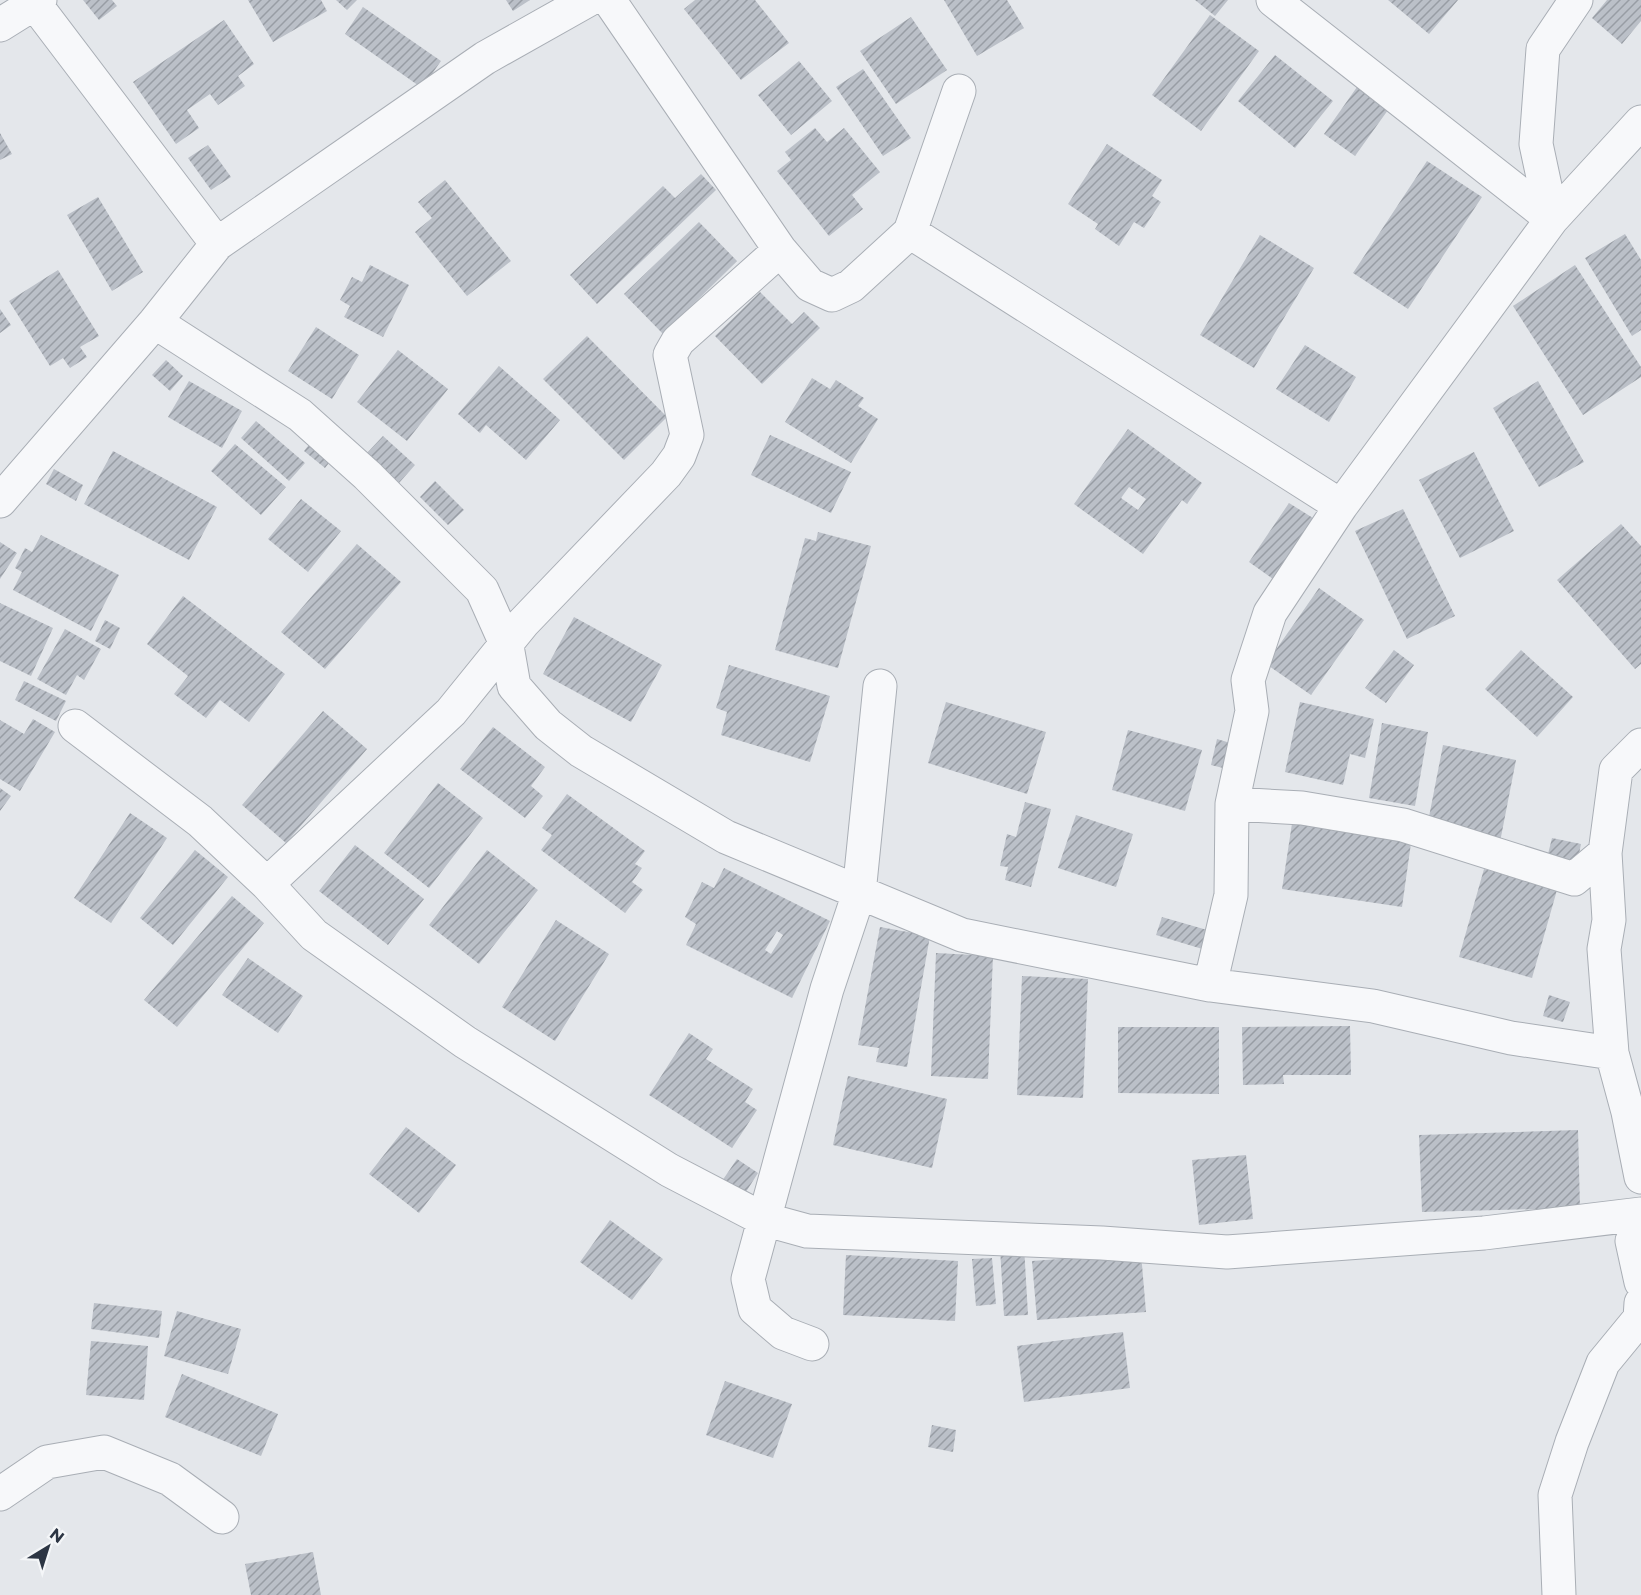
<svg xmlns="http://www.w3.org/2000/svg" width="1641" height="1595" font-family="Montserrat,sans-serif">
<defs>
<pattern id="building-hatch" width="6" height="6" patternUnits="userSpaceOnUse" patternTransform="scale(1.5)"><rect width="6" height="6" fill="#bbc0c8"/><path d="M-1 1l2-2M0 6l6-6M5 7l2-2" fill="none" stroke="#989da4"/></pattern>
</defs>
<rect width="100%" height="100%" fill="#e4e7eb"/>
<path fill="url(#building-hatch)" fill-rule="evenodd" d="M83 0H112L117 6 99 20Z
M248 0H321L327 11 273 42Z
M336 0H357L347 10Z
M506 0H530L513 11Z
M695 0H755L789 43 741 80 684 9Z
M944 0H1007L1024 28 977 56Z
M1195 0H1228L1215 16Z
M1388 0H1458L1429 34Z
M1607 0H1641V21L1622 44 1592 18Z
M363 7 441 61 422 88 345 34Z
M1210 15 1259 51 1201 131 1152 95Z
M911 17 947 70 896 104 860 51Z
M224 20 254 64 238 76 245 86 218 105 210 94 187 110 199 128 176 144 133 82Z
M1275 55 1333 101 1295 148 1238 101Z
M799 61 832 101 791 135 758 95Z
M863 69 911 138 883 156 836 87Z
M1357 87 1388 110 1355 156 1324 134Z
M815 128 827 142 844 128 880 172 852 195 863 209 829 236 777 171 791 160 785 152Z
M0 133 12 154 0 160Z
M1107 144 1162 180 1152 196 1161 202 1144 228 1134 222 1119 246 1095 229 1098 224 1068 204Z
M208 145 231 177 211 190 188 158Z
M1427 161 1482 197 1408 309 1353 273Z
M701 174 716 190 597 304 570 275 663 186 675 198Z
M445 180 511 261 467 296 415 232 432 218 418 202Z
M98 197 143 272 112 291 67 215Z
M699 222 737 261 663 334 624 294Z
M1625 234 1641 260V330L1632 336 1585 258Z
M1260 235 1314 268 1254 368 1200 335Z
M370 265 409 285 383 337 344 317 350 306 340 300 352 277 362 282Z
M1575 265 1641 367V377L1583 415 1513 306Z
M58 270 99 336 80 347 87 357 70 368 63 358 50 366 9 301Z
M760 292 792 324 804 312 820 328 762 384 715 336Z
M0 309 11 325 0 333Z
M316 327 359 355 332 399 288 371Z
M587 336 667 417 624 460 543 379Z
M1305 345 1356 377 1329 422 1276 389Z
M398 350 448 389 407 441 357 402Z
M166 360 183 376 170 391 152 375Z
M499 366 560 420 526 460 486 425 480 433 458 414Z
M812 378 830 389 836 380 864 398 858 406 878 419 851 463 785 422Z
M189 381 242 411 222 448 168 417Z
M1538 381 1584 462 1539 487 1493 408Z
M256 421 305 463 289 481 241 438Z
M1128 429 1202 483 1187 504 1182 500 1143 554 1074 504ZM1129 487 1146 499 1138 510 1121 498Z
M770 435 851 472 831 513 751 475Z
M383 436 415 465 399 483 367 453Z
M312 441 332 459 325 468 304 451Z
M235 444 286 487 261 515 211 471Z
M113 451 217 507 189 560 84 504Z
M1474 452 1514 531 1460 558 1419 480Z
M54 469 83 485 76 501 46 484Z
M435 481 464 510 448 525 420 497Z
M301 499 341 531 308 572 268 539Z
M1289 503 1313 518 1273 579 1249 562Z
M1403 509 1455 616 1407 639 1355 531Z
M1621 524 1641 546V664L1635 669 1557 580Z
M818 532 871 546 838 668 775 650 805 538 816 541Z
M41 535 119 575 91 631 13 590 22 572 15 568 25 548 32 552Z
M0 542 17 553 0 579Z
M357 544 401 582 325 669 281 632Z
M1319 588 1364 620 1311 695 1266 664Z
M183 596 285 674 249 722 220 700 206 718 174 694 188 676 147 644Z
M0 603 53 628 31 676 0 661Z
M574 617 662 665 631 722 543 674Z
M105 620 120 628 110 649 95 641Z
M65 629 101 649 84 680 77 675 66 695 37 679Z
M1394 650 1414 665 1386 703 1365 688Z
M1521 650 1573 697 1537 737 1485 689Z
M729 665 830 696 810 762 721 735 727 712 716 708Z
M24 681 66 701 56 721 15 700Z
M946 702 1046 732 1027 794 928 763Z
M1300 702 1374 719 1365 758 1350 754 1343 785 1285 772Z
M323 711 367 749 286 843 242 805Z
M33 719 55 732 20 791 0 779V720L24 734Z
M1382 723 1428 732 1415 806 1369 798Z
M493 727 545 767 531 786 543 796 525 818 460 769Z
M1128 730 1202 750 1185 811 1112 790Z
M1217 739 1237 745 1231 770 1211 765Z
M1443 745 1516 760 1500 842 1427 827Z
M438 783 483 818 429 888 384 853Z
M0 788 11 796 0 811Z
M567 794 645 851 635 864 642 868 632 882 643 890 625 913 541 850 552 835 542 828Z
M1025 802 1051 809 1031 887 1005 880 1008 867 1000 866 1007 834 1016 837Z
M130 813 167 838 111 923 74 898Z
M1076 815 1133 834 1116 887 1058 868Z
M1293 817 1412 836 1402 907 1282 889Z
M1552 838 1581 844 1577 864 1547 858Z
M355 845 424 899 388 945 319 891Z
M195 850 228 877 173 945 140 918Z
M487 850 538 890 479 964 429 925Z
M724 868 830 921 792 998 686 945 696 924 685 917 702 882 714 888ZM777 931 783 935 771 954 765 950Z
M1484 869 1557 890 1532 978 1459 957Z
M232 896 264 923 177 1027 144 1000Z
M1162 917 1214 932 1209 951 1156 935Z
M556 920 609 954 555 1041 502 1007Z
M880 927 930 936 907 1067 876 1062 879 1048 858 1045Z
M936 953 993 956 988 1079 931 1076Z
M248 958 303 996 278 1033 222 995Z
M1022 976 1088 979 1083 1098 1017 1095Z
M1549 995 1570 1002 1563 1022 1543 1016Z
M1350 1026 1351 1075H1283L1284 1084 1243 1085 1242 1027Z
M1118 1027H1219V1094L1118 1093Z
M689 1033 713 1049 706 1059 753 1089 745 1102 757 1110 732 1148 649 1095Z
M848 1076 947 1099 932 1168 833 1145Z
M406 1127 456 1165 419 1213 369 1174Z
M1578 1130 1580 1208 1422 1212 1419 1135Z
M1246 1155 1253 1219 1199 1225 1192 1160Z
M737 1159 758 1173 744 1195 722 1181Z
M610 1220 663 1259 632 1300 580 1262Z
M1024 1246 1028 1315 1004 1316 1000 1248Z
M1141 1253 1146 1312 1037 1320 1032 1261Z
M846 1255 958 1261 955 1321 843 1315Z
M992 1258 996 1304 976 1306 972 1259Z
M94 1303 162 1311 159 1338 91 1329Z
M177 1311 241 1329 228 1374 164 1356Z
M1123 1332 1130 1388 1024 1402 1017 1346Z
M91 1341 148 1346 144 1400 86 1395Z
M182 1374 278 1414 261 1456 165 1417Z
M725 1381 792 1404 773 1458 706 1435Z
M932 1425 956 1430 953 1452 928 1447Z
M313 1552 321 1595H251L245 1564Z"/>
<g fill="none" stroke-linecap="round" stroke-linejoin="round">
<defs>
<path id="minor" d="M609 0 780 250 810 285 832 295 851 286 910 232 959 91
M1273 0 1552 219
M35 4 217 244
M0 25 40 0
M1552 219 1536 144 1543 49 1576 0
M910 232 1341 506
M155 322 300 415 367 475 482 590 507 646 514 686 548 725 581 751 726 837 962 935 1210 985
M0 501 155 322 217 244 485 58 588 0
M75 726 200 821 267 884 314 935 465 1042 669 1170 763 1219 807 1231 1102 1243 1227 1252 1484 1233 1641 1214
M1641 745 1616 770 1605 853 1609 920 1604 949 1612 1053 1628 1112 1641 1177
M1232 804 1302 808 1403 825 1574 879 1605 853
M267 884 451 712 523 623 666 474 679 456 687 435 670 355 678 341 780 250
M1612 1053 1511 1038 1373 1006 1210 985 1231 895 1232 804 1252 711 1248 680 1270 613 1341 506 1552 219 1641 122
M1641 1226 1632 1241 1641 1282
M812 1344 783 1333 755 1309 748 1279 827 989 859 893 880 686
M0 1494 47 1462 104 1452 170 1479 222 1517
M1559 1595 1555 1495 1572 1442 1603 1363 1640 1318 1641 1303"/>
</defs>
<use href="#minor" stroke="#a9aeb5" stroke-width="35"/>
<use href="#minor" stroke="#f7f8fa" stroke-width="33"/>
</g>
<g transform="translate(48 1547) rotate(38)" stroke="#f4f6f8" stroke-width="4.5" paint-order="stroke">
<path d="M0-4.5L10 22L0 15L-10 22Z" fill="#2c3543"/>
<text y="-9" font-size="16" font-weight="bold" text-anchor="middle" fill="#2c3543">N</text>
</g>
</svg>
